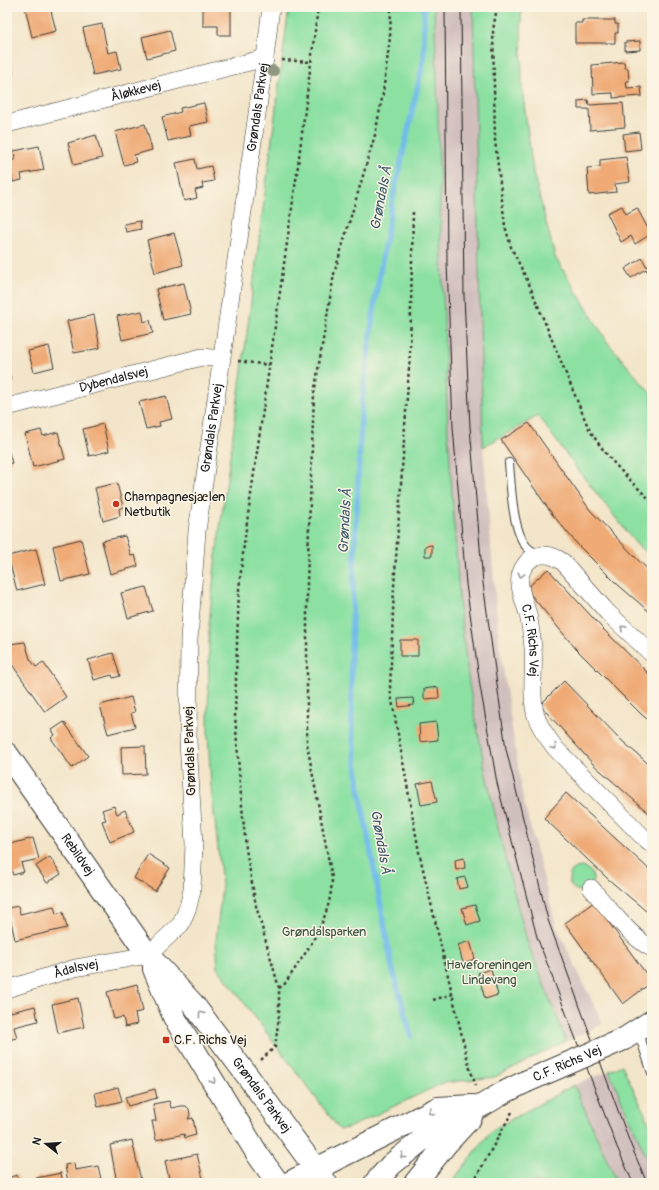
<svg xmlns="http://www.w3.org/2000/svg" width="659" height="1190" font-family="Pangolin,sans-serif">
<rect width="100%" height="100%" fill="#fcf5e5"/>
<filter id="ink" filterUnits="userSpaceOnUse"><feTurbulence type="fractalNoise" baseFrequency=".025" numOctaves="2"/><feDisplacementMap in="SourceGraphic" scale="8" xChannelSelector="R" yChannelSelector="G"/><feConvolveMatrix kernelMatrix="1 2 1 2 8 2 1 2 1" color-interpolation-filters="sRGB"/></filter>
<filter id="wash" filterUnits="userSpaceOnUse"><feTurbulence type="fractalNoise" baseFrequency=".012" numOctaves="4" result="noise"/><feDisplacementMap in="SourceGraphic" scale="16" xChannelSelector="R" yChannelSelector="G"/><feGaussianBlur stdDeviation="0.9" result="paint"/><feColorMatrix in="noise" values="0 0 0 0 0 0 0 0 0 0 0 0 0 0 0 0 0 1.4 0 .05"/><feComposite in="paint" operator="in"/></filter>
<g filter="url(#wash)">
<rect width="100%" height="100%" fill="#f3e5c9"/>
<path fill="#d1bfbe" d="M434 7H473L483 447 499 643 523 799 556 926 603 1024 566 1041 527 941 506 862 485 770 469 684 460 612 448 432 440 203 437 74Z
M609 1071 652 1170V1183H617L574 1085Z"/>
<path fill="#8be0a2" stroke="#547e5f" d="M289 7H434L437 74 440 203 448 432 460 612 469 684 485 770 506 862 527 941 566 1041 495 1077 443 1083 346 1129 345 1128 340 1130 218 968 216 941 222 884 211 787 208 735 209 625 215 564 245 348Z
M473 7H521L522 88 533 172 555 257 608 343 652 395V556L637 545 578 470 538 416 483 447Z
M569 879a12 12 0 1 1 24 0a12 12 0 1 1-24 0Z
M622 1065 652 1129V1170L609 1071Z
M574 1085 617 1183H451L492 1130Z"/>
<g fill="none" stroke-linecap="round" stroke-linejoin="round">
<path stroke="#6fbbe9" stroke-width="5.5" d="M411 1036 392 967 359 787 352 730 351 648 354 566 362 401 375 301 392 203 424 58V7"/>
</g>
<g id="blocks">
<path fill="#efaa76" d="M25 7H50L56 31 32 37Z
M203 7H231V35H218V26H203Z
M582 20H615V24H618V33H615V43H575V23H582Z
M102 24 108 53 117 51 121 69 93 75 83 28Z
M170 30 175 51 147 58 142 37Z
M640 41V50L625 51V42Z
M7 48 13 73 7 75Z
M624 62 625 68H628L629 81H626L627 88 641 87 642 96 613 98V93L593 94 592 65Z
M588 100 589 105 623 103 625 127 590 130 589 109H578V101Z
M204 103 208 122 189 126 191 136 168 141 162 117 181 112 180 108Z
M145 124 152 150 134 155 136 162 124 165 115 132Z
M639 132 641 149 625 151 623 134Z
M96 135 102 158 74 165 68 143Z
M39 146 44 170 21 174 22 180 13 182 9 161 15 160 14 151Z
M626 157 630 182 615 184 616 192 589 195 587 168 600 167V160Z
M195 159 197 169 211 166 214 181 202 183 203 188 195 190 197 198 184 201 176 163Z
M622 206 626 214 637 208 651 234 635 244 631 236 621 242 607 213Z
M140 221 141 229 126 232 124 224Z
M174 233 183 265 155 273 147 240Z
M642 258 647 267 652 264V278L646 269 631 278 625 269Z
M184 283 191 314 163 320 156 289Z
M142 311 144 322 150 320 153 333 122 340 117 316Z
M94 315 100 348 74 353 67 321Z
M49 346 54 367 34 372 28 351Z
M7 364 11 380 7 381Z
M166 396 172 419 159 422 160 426 146 429 139 402Z
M529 423 590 510 638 560 652 573V614L616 583 578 545 552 514 501 440Z
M103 424 109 451 89 456 83 429Z
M41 430 43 436 58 432 65 459 33 467 25 434Z
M7 446 12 463 7 464Z
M117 483 123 507 119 509 120 516 103 521 95 488Z
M125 536 131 556 135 555 138 566 110 574 102 541Z
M81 539 90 574 61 581 53 546Z
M432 545V556H425V546Z
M36 549 45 584 17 591 8 556Z
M548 569 603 629 652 677V723L641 714 576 649 526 589Z
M146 587 153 611 128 618 121 593Z
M400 640H418V656H400Z
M25 642 30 659 36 667 43 662 66 697 45 712 11 663 8 644Z
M113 653 120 676 113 678 112 675 94 680 88 660Z
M564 681 620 739 652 767V816L593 764 540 705Z
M438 687 439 698 424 699V689Z
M131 697 135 712 131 713 135 727 108 734 100 705Z
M413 698 414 705 399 707 398 699Z
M64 722 88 756 72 768 51 738 55 735 52 730Z
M436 722 438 740 420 742 419 724Z
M145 746 146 774 122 775 121 747Z
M432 781 437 802 421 805 417 784Z
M566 793 652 872V916L608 879 544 818Z
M114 806 117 814 125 810 134 832 110 842 102 821 106 820 102 810Z
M33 838 39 859 21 863 24 872 13 875 7 857V845Z
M148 854 170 868 155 891 134 878Z
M50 857 61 874 47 883 36 866Z
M464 858 465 868 456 870 455 860Z
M465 877 468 887 459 889 457 879Z
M594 902 652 982 623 1004 565 923Z
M475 905 480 921 467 925 462 908Z
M18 906 20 914 54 906 56 914 63 912 67 928 15 940 8 908Z
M470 941 475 959 463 963 458 945Z
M491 969 498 995 485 999 478 973Z
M137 984 143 1011 135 1013 137 1024 125 1027 123 1017 114 1019 107 992Z
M78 998 84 1027 58 1033 52 1004Z
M35 1006 38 1021 14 1027 17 1038 7 1040V1013Z
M118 1087 122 1101 98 1107 95 1093Z
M155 1089 157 1098 128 1106 125 1097Z
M169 1101 171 1108 181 1106H186L189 1109 190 1115 188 1119 193 1118 196 1135 185 1138 184 1134 156 1140 152 1121H156L153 1104Z
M132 1140 141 1181 130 1183H117L110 1145Z
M197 1154 204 1183H170L165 1161Z
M74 1163 75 1170 98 1166 102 1183H68L65 1165Z
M61 1173 63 1183H37L36 1178Z
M17 1175 19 1183H7V1178Z"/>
</g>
</g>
<g filter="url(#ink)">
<use href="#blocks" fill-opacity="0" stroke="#3c3a36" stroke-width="1"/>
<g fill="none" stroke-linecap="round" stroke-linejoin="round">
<defs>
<path id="lane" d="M509 463C511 485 512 529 526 546 529 550 534 552 539 555
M638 1031 652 1073"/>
<g id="street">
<path id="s1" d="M7 124 265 58"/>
<path id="s2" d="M7 407 202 357 221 359"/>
<path id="s3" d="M652 654 608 613 563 562C555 556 547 553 537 556 526 559 518 573 520 585 521 595 525 604 528 614 530 625 532 637 533 648 535 668 530 692 535 712 537 724 549 740 556 749L641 835 652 844"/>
<path d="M591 888C605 904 634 941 652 948"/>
<path id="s4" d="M7 989 75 968 148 955 181 924 188 907 192 890 194 844 188 741 189 639 197 531 265 58 271 7"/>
</g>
<path id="secondary" d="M624 1039 652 1021
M316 1169 438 1108 473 1106
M375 1183 391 1165 434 1130 483 1105 503 1093 525 1082
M415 1183 447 1143 471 1117"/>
<g id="primary">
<path id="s5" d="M7 754 148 955 193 1004 246 1074 326 1183"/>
<path d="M154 969 174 1017 258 1155 278 1183"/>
<path d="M289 1183 316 1169"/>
</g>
</defs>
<use href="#lane" stroke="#3c3a36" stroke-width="10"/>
<use href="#street" stroke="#3c3a36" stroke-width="18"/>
<use href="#secondary" stroke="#3c3a36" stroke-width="24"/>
<use href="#primary" stroke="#3c3a36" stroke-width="24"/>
<path stroke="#3c3a36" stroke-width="2.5" stroke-dasharray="3 3" stroke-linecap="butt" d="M497 7 493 30 495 140 505 226 511 247 529 284 588 427C606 458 627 477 652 502
M282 60 311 62
M413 212 410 353 394 587 390 689 419 852 469 1066 476 1086
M238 361 269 365
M279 988 284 985C307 950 331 921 332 878L307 744V583L314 394 334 274 375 135 383 93 390 38 391 7
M433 1000 453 994
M261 1060 275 1047 279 1016V988L256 906 246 849 240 784 235 715 237 643 239 589 245 536 297 173 318 7
M473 1183 512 1112"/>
<use href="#lane" stroke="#fff" stroke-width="8"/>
<use href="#street" stroke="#fff" stroke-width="17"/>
<use href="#secondary" stroke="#fff" stroke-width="22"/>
<use href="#primary" stroke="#fff" stroke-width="22"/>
<path stroke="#1c1c1c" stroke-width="1" d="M445 7 447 263 453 427 466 584 480 686 497 783 537 937 617 1147 633 1183
M461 7 464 296 470 427 483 583 506 749 548 920 630 1143 647 1183"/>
<defs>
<g id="secondary-bridge">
<path id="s6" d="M525 1082 624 1039"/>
</g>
</defs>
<use href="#secondary-bridge" stroke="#3c3a36" stroke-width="24" stroke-linecap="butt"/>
<use href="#secondary-bridge" stroke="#fff" stroke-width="22"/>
</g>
<circle fill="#8f9780" cx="273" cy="71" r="6"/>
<defs><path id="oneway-chevron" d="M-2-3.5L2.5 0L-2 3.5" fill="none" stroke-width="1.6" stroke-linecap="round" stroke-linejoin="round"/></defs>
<g stroke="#999">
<use href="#oneway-chevron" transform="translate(521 575) rotate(105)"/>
<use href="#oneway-chevron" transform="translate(623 628) rotate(-136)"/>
<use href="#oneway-chevron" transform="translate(554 747) rotate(49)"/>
<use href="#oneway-chevron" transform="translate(201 1014) rotate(-127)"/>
<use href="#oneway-chevron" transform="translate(213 1081) rotate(59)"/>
<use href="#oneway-chevron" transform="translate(431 1112) rotate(153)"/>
<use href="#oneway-chevron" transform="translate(403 1156) rotate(141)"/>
</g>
</g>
<g fill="#c8321e" stroke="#fcf5e5" stroke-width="1.5">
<circle cx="116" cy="504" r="4"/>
<rect x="162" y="1036" width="8" height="8" rx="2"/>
</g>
<g text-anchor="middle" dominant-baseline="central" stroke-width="3" stroke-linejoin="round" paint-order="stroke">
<g font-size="13" fill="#1c1c1c" stroke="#fcf5e5">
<text stroke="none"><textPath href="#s1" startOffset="133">Åløkkevej</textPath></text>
<text stroke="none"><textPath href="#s4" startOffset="1014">Grøndals Parkvej</textPath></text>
<text stroke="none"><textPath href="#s2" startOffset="110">Dybendalsvej</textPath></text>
<text stroke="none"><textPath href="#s4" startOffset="690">Grøndals Parkvej</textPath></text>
<text stroke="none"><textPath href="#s3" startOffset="249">C.F. Richs Vej</textPath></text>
<text transform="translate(190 751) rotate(-92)">Grøndals Parkvej</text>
<text stroke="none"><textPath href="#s5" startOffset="123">Rebildvej</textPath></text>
<text stroke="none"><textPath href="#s4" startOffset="72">Ådalsvej</textPath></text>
<text stroke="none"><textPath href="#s6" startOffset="46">C.F. Richs Vej</textPath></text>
<text stroke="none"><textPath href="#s5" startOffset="426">Grøndals Parkvej</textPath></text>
</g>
<g font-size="13" fill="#1c1c1c" stroke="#fcf5e5" text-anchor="start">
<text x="124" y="497">Champagnesjælen<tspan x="124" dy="15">Netbutik</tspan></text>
<text x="174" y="1040">C.F. Richs Vej</text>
</g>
<g font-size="13" fill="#3d5744" stroke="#fcf5e5">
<text x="324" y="932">Grøndalsparken</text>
<text x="489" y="965">Haveforeningen<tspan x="489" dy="15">Lindevang</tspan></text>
</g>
<g font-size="14" font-style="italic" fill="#3d5c6e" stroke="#fcf5e5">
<text transform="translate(381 198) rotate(-79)">Grøndals Å</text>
<text transform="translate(345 521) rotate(-87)">Grøndals Å</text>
<text transform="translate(381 842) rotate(80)">Grøndals Å</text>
</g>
</g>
<rect width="659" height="1190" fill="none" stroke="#fcf5e5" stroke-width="24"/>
<g transform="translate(46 1144) rotate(287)" stroke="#fcf5e5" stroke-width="3" paint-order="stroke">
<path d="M0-3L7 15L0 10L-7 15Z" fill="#1c1c1c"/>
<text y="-6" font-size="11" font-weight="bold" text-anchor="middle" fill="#1c1c1c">N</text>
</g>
</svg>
